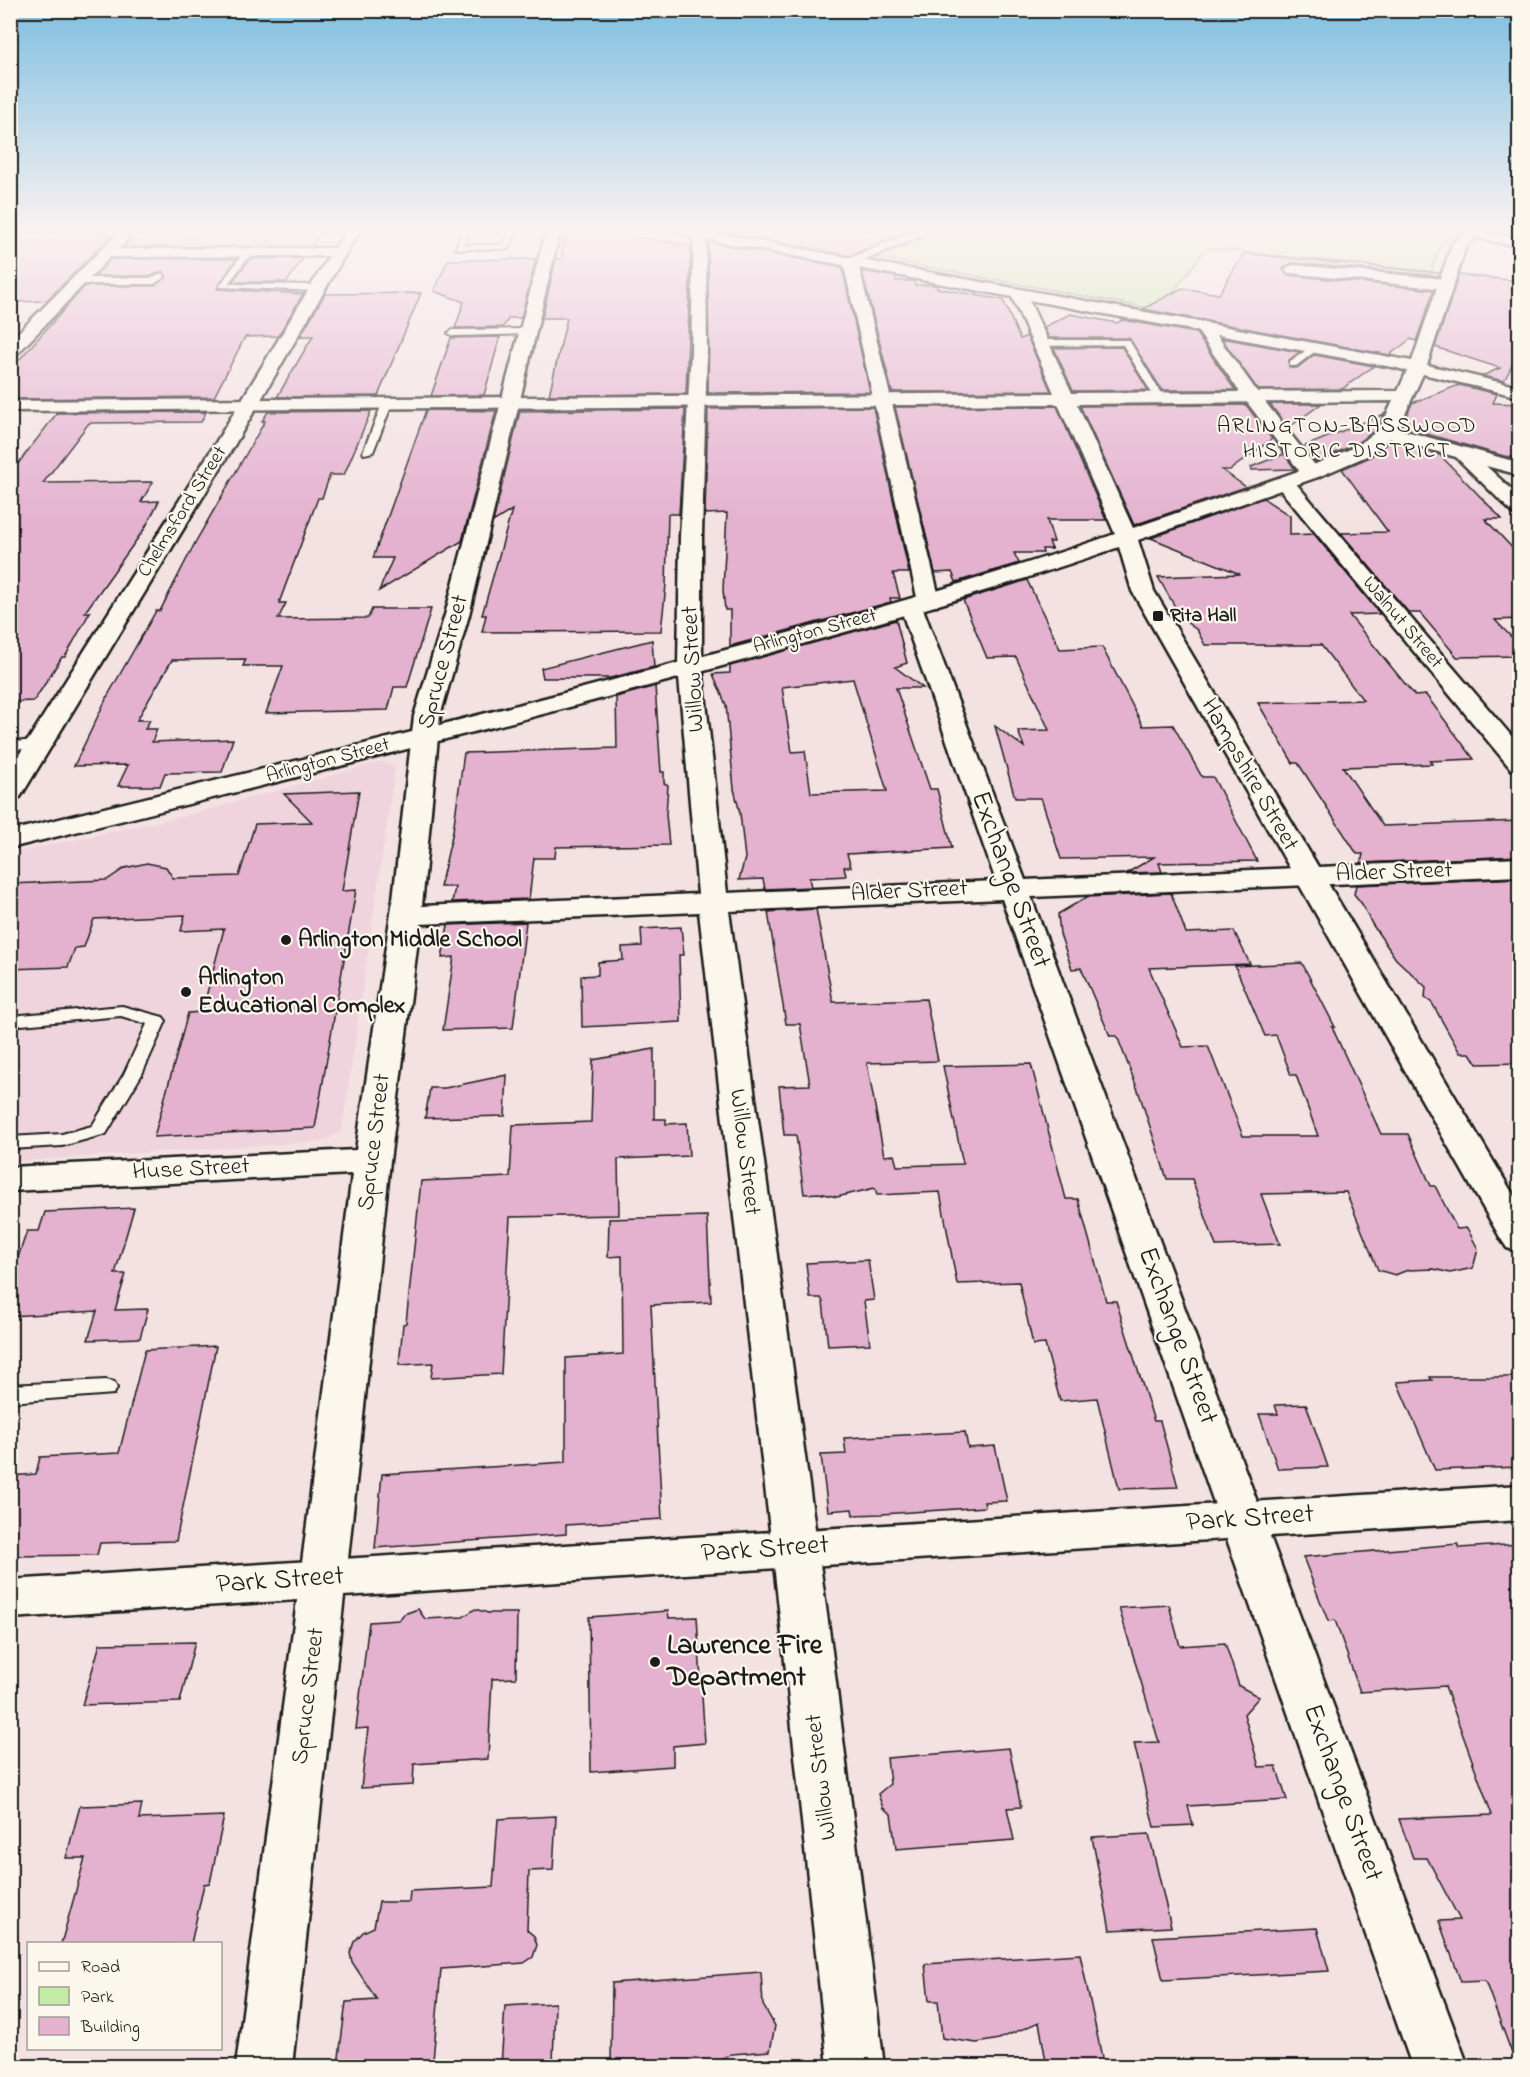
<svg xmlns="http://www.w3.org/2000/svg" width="1530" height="2077" font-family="'Indie Flower',sans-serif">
<rect width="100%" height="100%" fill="#f4e2e3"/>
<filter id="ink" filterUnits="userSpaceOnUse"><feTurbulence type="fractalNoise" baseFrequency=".0167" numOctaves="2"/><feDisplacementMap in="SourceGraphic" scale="12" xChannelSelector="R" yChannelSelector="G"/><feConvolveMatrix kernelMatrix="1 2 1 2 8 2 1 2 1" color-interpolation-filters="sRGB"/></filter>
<g filter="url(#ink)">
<path fill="#efd4dd" d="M383 761 395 768 342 1131 324 1141 11 1162V853L189 815Z"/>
<path fill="#c5eca7" stroke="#708462" stroke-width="1.5" d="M937 231H1458L1441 244 1431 272 1207 248 1159 310 873 257Z"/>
<path fill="#e4b2cf" stroke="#1c1c1c" stroke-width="1.5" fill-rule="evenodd" d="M577 231H623L622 235 691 246 686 394 549 395 567 318H542L556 259H561L566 233H577Z
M740 231H884L886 240 850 256 731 234Z
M248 232H321L312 246 124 247 132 235H245Z
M26 233H102L100 235H112L46 301 10 302V246Z
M708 242 842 267 870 392 708 393Z
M1244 253 1270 256 1440 273 1439 276 1293 263 1283 268 1288 275 1434 290 1416 341 1411 339 1389 355 1143 309 1182 288 1219 294Z
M303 258 287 282H232L250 259Z
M111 259H236L217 289 303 294 278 336 245 337 214 397 10 399V370L85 286H154L167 277 163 271 151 276H95Z
M536 259 521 318H509L503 327 455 328 464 302 434 291 448 260Z
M862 271 896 277V281H914L915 285H936L937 288 1003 300 1020 339 1027 336 1051 391 892 392Z
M1459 275 1520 281V350L1504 381 1482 376 1500 368 1435 347Z
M421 293 378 396 277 397 313 336H300L325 294Z
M1070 314 1117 323 1123 320 1196 333 1235 390H1162L1129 338H1049L1044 327Z
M500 337 484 395 431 396 451 338Z
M1221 338 1299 352 1289 360 1290 368H1297L1314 355 1374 366 1342 389 1258 390Z
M1122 347 1148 390 1073 391 1054 348Z
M1459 385 1497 394 1493 403 1520 404V458L1504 456 1402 427 1412 403Z
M1270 404H1321L1288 428Z
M1246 405 1272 439 1230 470H1222L1246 487 1134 525 1080 406Z
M1057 406 1106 520H1047L1054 542H1049L1052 549H1042L1043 553H1014L1019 563 956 582 952 572 935 573 895 407Z
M873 407 909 573H893L900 598H890L891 602 730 646V610H725L723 590 727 513 705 514 708 409Z
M685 409 679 514H668L666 585 661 631 482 632 486 615H482L512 510 493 522 520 411Z
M426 410 496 411 462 541 379 591 393 558H373Z
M371 411 344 475H330L322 498H318L279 603H286L278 619 368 618 372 609H431L407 687H394L388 710 266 713 283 666H243L246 659 172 660 137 720H150L145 729H157L152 742 233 739 222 772 165 773 160 786H118L128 765 74 766 107 697 156 611H160L196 541 265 421H262L268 412Z
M206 412 201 422 89 423 43 483 153 482 141 502 159 501 145 528 85 612H90L65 657H62L34 701 10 702V474L57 413Z
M1384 414 1378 428 1354 445 1315 462 1303 447Z
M1390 441 1440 455 1502 519H1485L1520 556V619L1495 620 1520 646V656L1457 657 1420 613H1409L1341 533 1388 532 1342 469 1370 457Z
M1284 454 1295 469 1252 470 1251 467Z
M1263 498 1290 516V535L1314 534 1380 614 1349 615 1415 696 1426 695 1474 759 1430 761 1432 764 1343 767 1383 826 1520 821V856L1361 863 1363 854H1357L1298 763H1293L1258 703 1363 700 1321 645H1205L1197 630 1182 619 1158 577 1240 574 1151 538Z
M1027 580 1060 649 1102 647 1143 726 1173 725 1202 777H1213L1257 861 1159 863 1162 872 1127 873 1154 857 1061 859 1041 798H1015L995 726 1024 747 1018 731 1049 730 1016 657 987 658 963 600Z
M896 620 907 663 895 667 923 688H896L930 789H937L952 848 847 854 851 867H844L846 876 809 878 811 887 765 889 763 879 739 880 745 858 740 813 734 789 726 705 713 674 730 673V666ZM853 679 887 791 811 793 805 751 792 752 782 687Z
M652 640 654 667 610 678H543L541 668Z
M655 686 661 772H664V783L668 785 666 814 669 845 556 847 555 858H534L529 899 452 902 455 887H440L453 831 464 753 617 748 616 697Z
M359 791 342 891 356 890 315 1128 154 1137 188 1013 202 1012 224 929 181 931 185 915 94 919 84 947 75 948 68 967 10 969V884L107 880 125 868 147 863 166 867 173 878 239 876 255 824 312 822 284 794Z
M1520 878V1063L1477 1064 1470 1053H1460L1432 1003 1425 998 1426 987 1396 959 1372 924 1362 904 1354 894 1356 885Z
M1171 893 1186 933 1234 931 1250 964 1149 968 1183 1047 1208 1046 1243 1136H1318L1296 1075H1291L1276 1035 1265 1036 1235 966 1302 963 1335 1027H1332L1381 1134H1408L1431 1186H1435L1457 1229 1467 1228 1478 1249 1473 1268 1450 1273 1434 1269 1408 1270 1395 1275 1378 1270 1346 1192 1261 1194 1280 1244 1216 1246 1192 1179H1167L1139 1093 1117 1036H1110L1081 968 1072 969 1060 934 1058 914 1087 897Z
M816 909 833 1002 926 999 938 1061 867 1063 884 1156 894 1155 897 1166 963 1164 943 1066 1031 1064 1066 1199H1078L1106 1301H1116L1154 1421H1160L1178 1487 1119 1489 1097 1398 1060 1401 1045 1344 1033 1345 1019 1282 957 1284 940 1192 877 1195 875 1188 837 1197 819 1193 804 1194 796 1135H784L779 1086 810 1085 800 1024H786L768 912Z
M526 922 513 1028 443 1030 454 957 442 958 448 925Z
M681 927 684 955H679L681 1022 582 1027 581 976 598 975V962L623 960 622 947 642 946 641 929Z
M654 1049V1119H666V1124L687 1123 689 1156 618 1159 619 1215 510 1217 501 1374 431 1378 433 1363 399 1365 403 1324 406 1323 421 1181 510 1177 513 1125 591 1122 593 1060Z
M507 1075 505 1116 425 1118 430 1088H445Z
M134 1208 115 1274H126L115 1310 148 1309 140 1338 88 1340 97 1311 10 1316V1281L27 1231H39L45 1212Z
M707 1216 711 1302 651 1305 662 1519 566 1525V1534L375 1548 382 1474 566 1462V1358L623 1354 622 1256 608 1257 609 1219Z
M868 1260 874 1300 864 1301 870 1344 828 1346 823 1302 821 1298H810L806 1263Z
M216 1346 176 1541 100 1543 97 1555 10 1556V1476L36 1474 40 1457 119 1453 145 1350Z
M1430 1377H1520V1467L1435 1470 1397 1382 1432 1380Z
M1306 1404 1328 1467 1278 1469 1259 1414H1278L1275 1405Z
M965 1432 968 1448 995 1446 1007 1501 984 1502 985 1507 882 1514 853 1515 852 1509 828 1511 821 1455 846 1454 844 1438Z
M1458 1544 1460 1548 1520 1544V2064H1516L1485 1981 1461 1982 1439 1921 1460 1920 1427 1858H1413L1399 1819 1492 1815 1445 1686 1360 1692 1335 1620 1328 1621 1303 1557Z
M1169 1605 1180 1646 1225 1643 1239 1686 1259 1697 1244 1714 1259 1767 1276 1766 1287 1800 1188 1806 1193 1825 1154 1827 1134 1743 1159 1742 1119 1608Z
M418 1609 425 1619 463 1617 475 1609 488 1613H517L516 1678 492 1679 488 1759 414 1764 413 1785 361 1788 368 1728 356 1729 369 1622 399 1620 404 1614Z
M668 1611 669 1618 697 1617 705 1743 673 1746V1766L591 1772 589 1617Z
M195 1642 180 1702 82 1705 100 1644Z
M1009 1748 1021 1807 1007 1808 1014 1840 896 1849 891 1814 883 1808 878 1794 890 1784 887 1758Z
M142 1804 139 1819 224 1816 210 1883 204 1884 191 1944H61L85 1858H66L80 1806Z
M556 1816 553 1870 529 1871 527 1930 534 1936 537 1945 533 1957 524 1963 441 1969 433 2061 338 2065 346 2002 377 2000 352 1962 350 1953 354 1942 363 1932 374 1927 379 1902H409L410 1891 493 1887 498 1819Z
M1149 1834 1171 1927 1110 1930 1092 1837Z
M1317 1928 1329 1971 1163 1980 1153 1937Z
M1080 1954 1104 2067H1047L1039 2022 999 2039 977 2043 942 2038 938 2001H929L925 1964Z
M761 1972 763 2005 775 2026 770 2051 732 2054 709 2067H611L612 1983Z
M555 2003 553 2063 501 2066 505 2006Z"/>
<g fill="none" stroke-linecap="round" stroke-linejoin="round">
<defs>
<path id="lane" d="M462 231H470L464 245H503L508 231H516L509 249H456Z
M245 250 252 252 228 284 318 285 322 288 318 291 219 287Z
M162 273 165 277 154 284H79L75 281 79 278H152Z
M529 329 532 330V334L453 336 448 333 453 330Z
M1129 340 1164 398 1162 400H1156L1123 345 1040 346 1035 343 1040 340Z
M1313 345 1321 347 1296 366H1290V362Z
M387 401 392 404 373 452 364 454 363 452 382 404Z
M39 740 46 744 44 747 10 750V742Z
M122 1006 163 1017 166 1021 142 1074 106 1134 62 1146 10 1149V1137L62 1134 92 1126 124 1074 147 1024 121 1016 10 1026V1016Z
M106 1380 114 1382 117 1388 114 1394 10 1402V1385Z"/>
<path id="street" d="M345 231H359L235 444 24 791 20 797 10 799V769L215 444 329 256 110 257 16 355 10 356V341L118 233 123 232 130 236 119 249 335 248Z
M546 231H560L469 615 440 716 422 906 698 894 678 666 680 536 691 351 694 231H714L706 235 707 351 702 536V666L727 893 996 881 900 607 903 602H918L843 261 914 231H932L858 263 940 601 937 606H922L1025 880 1520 858V876L1031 897 1468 2066H1412L1002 899 729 911 831 1643 884 2066H828L783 1643 699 912 420 924 390 1161 346 1578 339 1591 323 1597 307 1591 300 1578 352 1174 10 1191V1167L356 1150 393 899 414 716 445 615Z
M1467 231H1481L1520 239V247L1467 236Z
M1293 265 1445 279 1453 284 1445 289 1288 273 1285 270 1288 267Z
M1202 321 1208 323 1258 393 1318 469 1321 473 1318 477H1304L1246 401 1194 326Z
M1388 426 1520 463V475L1486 466 1520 497V515L1513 513 1456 457 1381 436 1379 432Z
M1285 477 1292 479 1520 746V771L1511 769 1278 487 1275 483 1278 479Z"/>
<path id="secondary" d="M676 231H704L1412 361 1452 244 1466 231H1481L1466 246 1427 365 1520 387V397L1423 374 1397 432 1369 455 1318 477 1138 540 1154 591 1520 1206V1252L1507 1248 1501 1239 1132 591 1119 547C990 592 858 629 726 665 489 730 250 789 10 848V831C247 773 483 716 718 652 852 616 984 579 1115 534L1058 404 10 411V401L1054 393 1012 297 683 235ZM1029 300 1397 368 1407 371 1398 391 1072 393ZM1393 401 1380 429 1355 447 1304 469 1133 528 1077 404Z
M1520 1485V1520L344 1596 292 2066H236L297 1600 10 1618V1580Z"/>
</defs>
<use href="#lane" stroke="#1c1c1c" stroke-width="4"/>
<use href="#street" stroke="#1c1c1c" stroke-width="5"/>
<use href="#secondary" stroke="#1c1c1c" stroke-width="5"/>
<use href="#lane" fill="#fbf7ec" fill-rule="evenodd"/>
<use href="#street" fill="#fbf7ec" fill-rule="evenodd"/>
<use href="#secondary" fill="#fbf7ec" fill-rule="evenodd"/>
</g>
</g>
<linearGradient id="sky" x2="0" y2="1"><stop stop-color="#7ebfe1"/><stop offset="0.44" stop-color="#faf2f2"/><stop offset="1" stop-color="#faf2f2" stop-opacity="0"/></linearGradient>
<rect width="1530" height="521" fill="url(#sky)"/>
<g fill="#1c1c1c" stroke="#fbf7ec" stroke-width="2">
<rect x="1152" y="610" width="12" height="12" rx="3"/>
<circle cx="286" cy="940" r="6"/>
<circle cx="186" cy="992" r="6"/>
<circle cx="655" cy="1662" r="6"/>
</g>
<g text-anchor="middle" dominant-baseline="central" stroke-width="4.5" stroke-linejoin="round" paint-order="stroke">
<g font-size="20" fill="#1c1c1c" stroke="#fbf7ec">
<text transform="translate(183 512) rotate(-58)">Chelmsford Street</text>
<text transform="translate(1402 623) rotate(50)">Walnut Street</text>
<text transform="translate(815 632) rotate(-15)">Arlington Street</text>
<text transform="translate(328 761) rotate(-15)">Arlington Street</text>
</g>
<g font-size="20" font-weight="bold" fill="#1c1c1c" stroke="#fbf7ec" text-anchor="start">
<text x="1170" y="616">Rita Hall</text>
</g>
<g font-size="22" letter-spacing="1.5" fill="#1c1c1c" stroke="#fbf7ec">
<text x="1347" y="427">ARLINGTON-BASSWOOD<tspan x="1347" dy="25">HISTORIC DISTRICT</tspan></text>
</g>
<g font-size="24" fill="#1c1c1c" stroke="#fbf7ec">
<text transform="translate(444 662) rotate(-75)">Spruce Street</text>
<text transform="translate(694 669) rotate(-93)">Willow Street</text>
<text transform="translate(1249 775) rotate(60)">Hampshire Street</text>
<text transform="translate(1394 873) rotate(-2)">Alder Street</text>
<text transform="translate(909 892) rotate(-3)">Alder Street</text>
<text transform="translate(375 1142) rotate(-83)">Spruce Street</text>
<text transform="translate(744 1152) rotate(83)">Willow Street</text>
<text transform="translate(191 1170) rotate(-3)">Huse Street</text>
<text transform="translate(309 1696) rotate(-83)">Spruce Street</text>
<text transform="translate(822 1777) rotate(-97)">Willow Street</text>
</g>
<g font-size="24" font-weight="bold" fill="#1c1c1c" stroke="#fbf7ec" text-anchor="start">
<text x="298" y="940">Arlington Middle School</text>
<text x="198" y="978">Arlington<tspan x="198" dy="28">Educational Complex</tspan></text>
</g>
<g font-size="28" fill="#1c1c1c" stroke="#fbf7ec">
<text transform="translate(1010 880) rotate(70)">Exchange Street</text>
<text transform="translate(1177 1336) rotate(70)">Exchange Street</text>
<text transform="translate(1250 1519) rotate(-4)">Park Street</text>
<text transform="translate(765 1550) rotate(-4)">Park Street</text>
<text transform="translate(280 1581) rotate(-4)">Park Street</text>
<text transform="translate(1342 1793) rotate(70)">Exchange Street</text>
</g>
<g font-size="28" font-weight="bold" fill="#1c1c1c" stroke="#fbf7ec" text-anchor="start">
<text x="667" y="1646">Lawrence Fire<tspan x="667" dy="32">Department</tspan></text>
</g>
</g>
<rect width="1530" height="2077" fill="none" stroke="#fbf7ec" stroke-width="36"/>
<rect x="18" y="18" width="1494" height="2041" fill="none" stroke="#1c1c1c" stroke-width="2" filter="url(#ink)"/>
<rect x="27" y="1942" width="195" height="108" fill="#fbf7ec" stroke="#a29f99" stroke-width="1.5"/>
<rect x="39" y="1962" width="30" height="9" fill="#fbf7ec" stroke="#a29f99" stroke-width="1.5"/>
<text x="81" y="1972" font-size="18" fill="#1c1c1c">Road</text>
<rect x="39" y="1987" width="30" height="18" fill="#c5eca7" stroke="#a29f99" stroke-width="1.5"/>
<text x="81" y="2002" font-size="18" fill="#1c1c1c">Park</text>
<rect x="39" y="2017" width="30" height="18" fill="#e4b2cf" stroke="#a29f99" stroke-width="1.5"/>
<text x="81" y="2032" font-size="18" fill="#1c1c1c">Building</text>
</svg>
